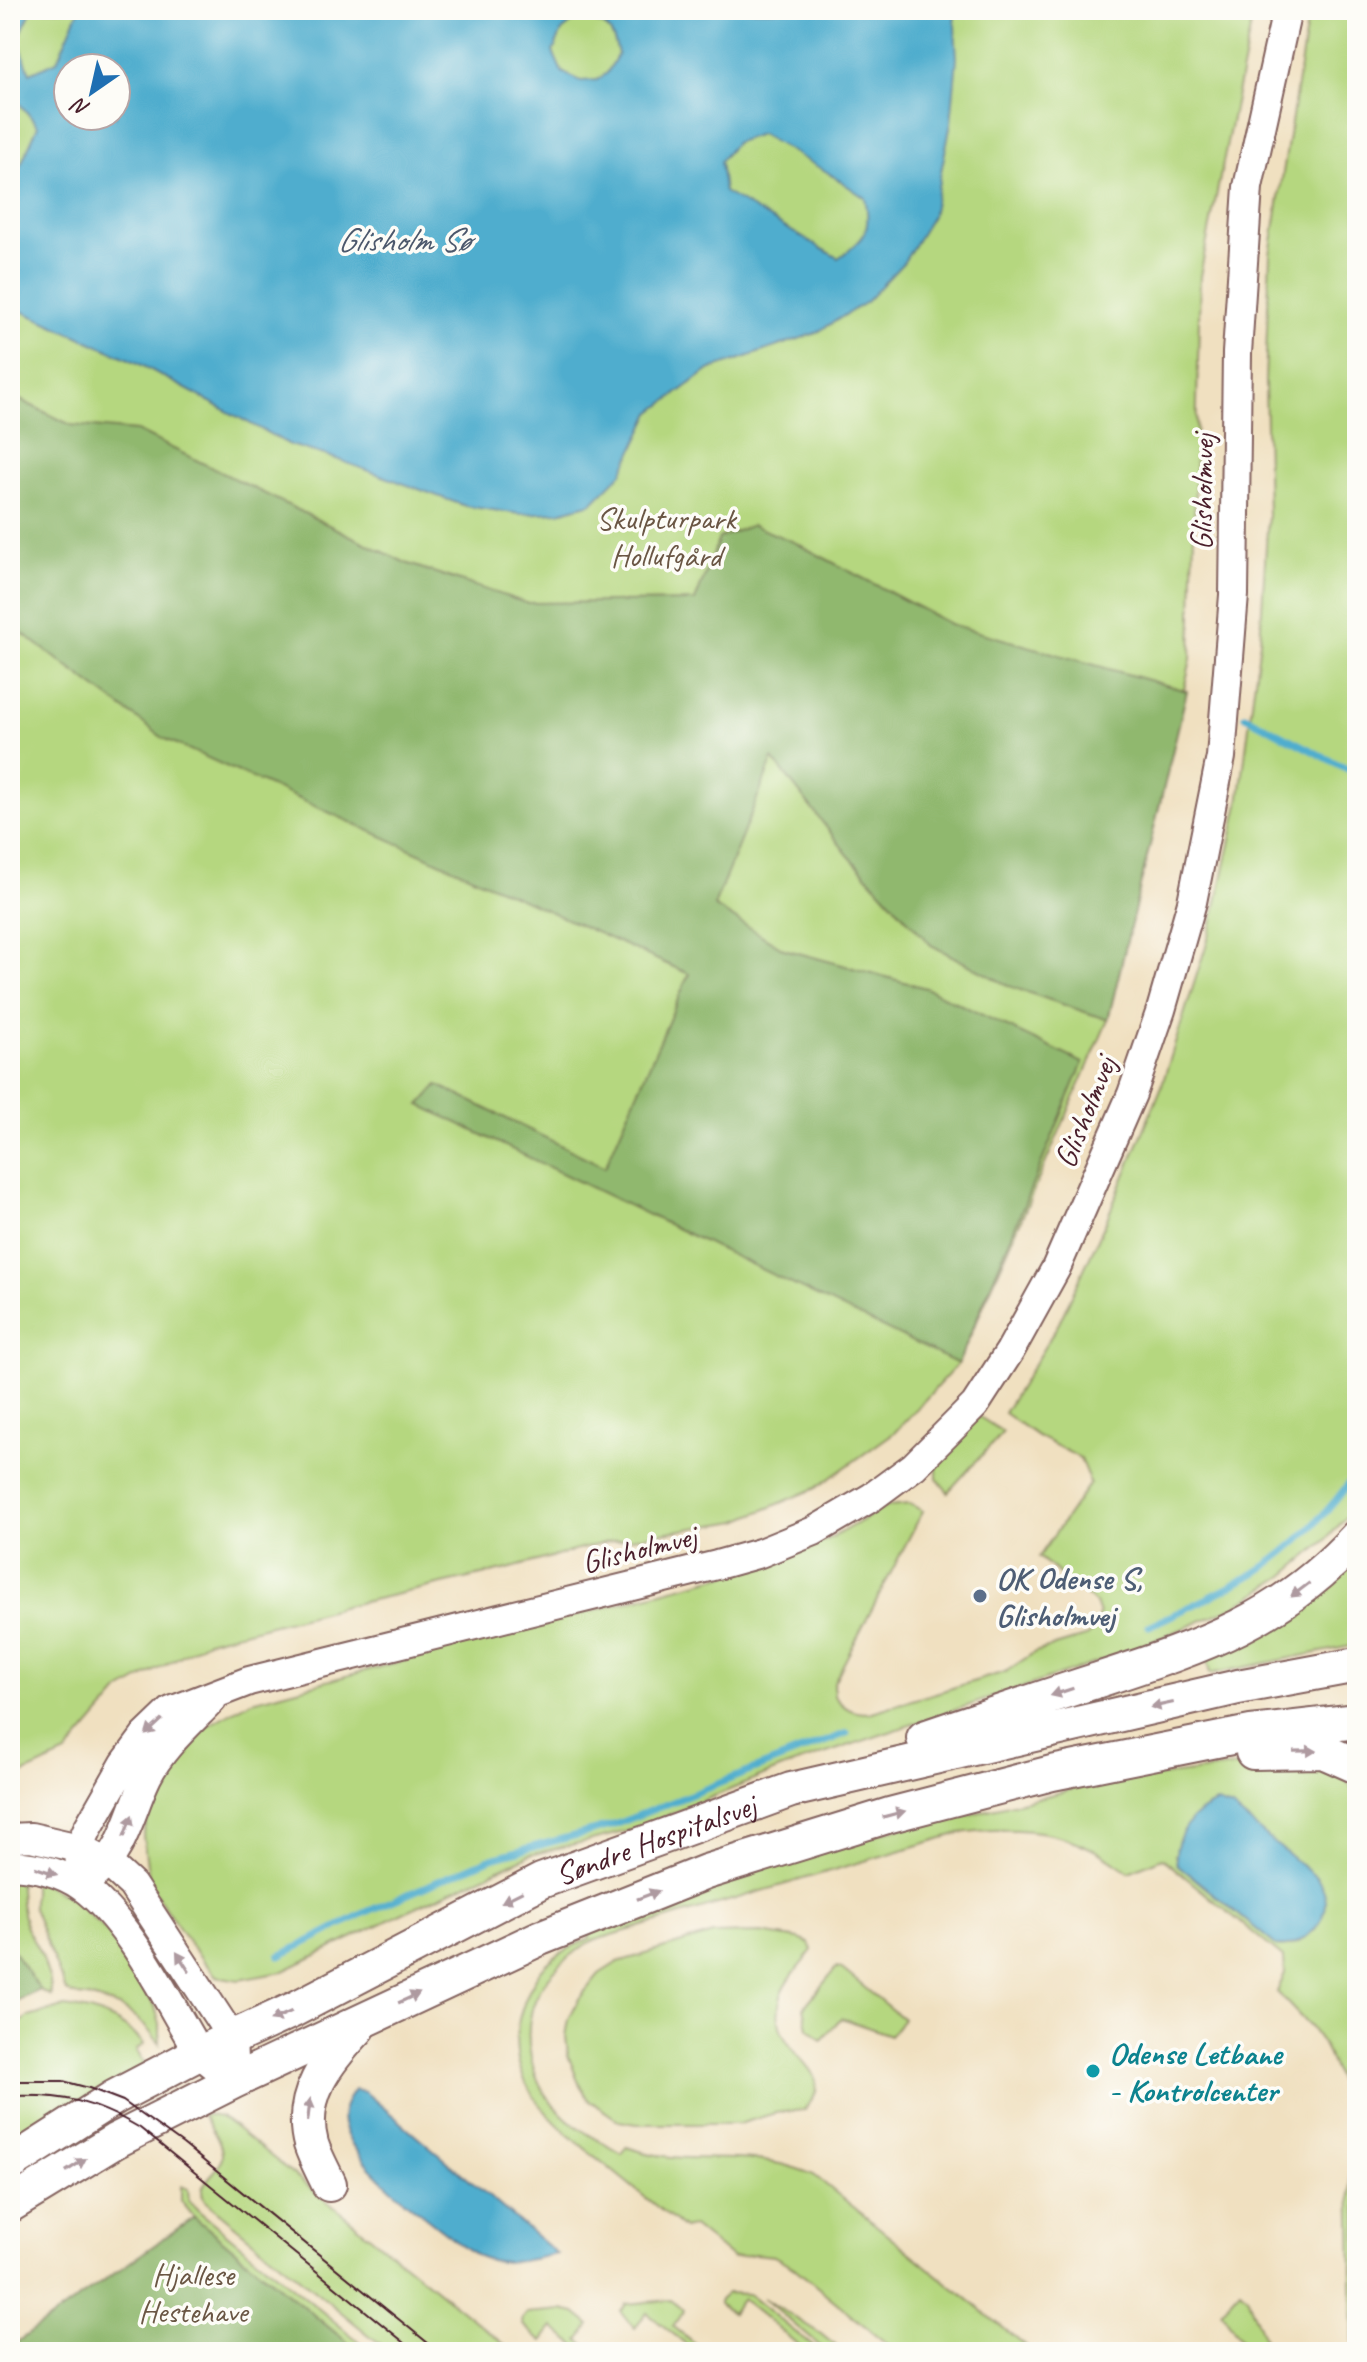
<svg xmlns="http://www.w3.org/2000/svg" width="1367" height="2362" font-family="Caveat,sans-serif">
<rect width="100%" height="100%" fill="#fdfcf7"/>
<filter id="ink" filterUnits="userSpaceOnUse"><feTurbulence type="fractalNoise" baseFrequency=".0125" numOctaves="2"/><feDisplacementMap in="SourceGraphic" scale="16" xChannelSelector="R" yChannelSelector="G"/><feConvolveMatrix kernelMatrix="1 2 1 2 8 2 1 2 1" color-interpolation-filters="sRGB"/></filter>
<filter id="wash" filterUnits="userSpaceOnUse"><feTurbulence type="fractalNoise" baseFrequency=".006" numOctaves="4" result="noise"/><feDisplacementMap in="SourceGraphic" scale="32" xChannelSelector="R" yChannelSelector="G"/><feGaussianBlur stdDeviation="1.8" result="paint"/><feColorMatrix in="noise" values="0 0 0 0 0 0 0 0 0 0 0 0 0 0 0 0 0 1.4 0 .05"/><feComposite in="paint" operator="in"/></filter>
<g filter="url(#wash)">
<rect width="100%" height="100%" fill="#f0e0c0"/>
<path fill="#b5d77f" stroke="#807b55" stroke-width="2" fill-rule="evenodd" d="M10 10H1254L1200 276 1191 659 1108 1020 958 1364 896 1431 816 1488 738 1521 607 1542 504 1570 345 1606 207 1641 120 1691 66 1754 10 1780ZM68 68H116V116H68Z
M1309 10H1357V1505L1325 1541 1284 1576 1234 1607 1122 1654 785 1767 632 1830 530 1855 405 1912 282 1972 239 1980 216 1976 193 1948 150 1886 143 1836 157 1789 200 1730 252 1701 763 1565 829 1539 887 1506 910 1504 923 1511 834 1682V1696C845 1709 852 1713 869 1713L1005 1672 1035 1652 1088 1636 1096 1627 1099 1614 1095 1603 1039 1557 1090 1483 1080 1458 1037 1436 1004 1413 1059 1323 1104 1226 1160 1091 1210 933 1239 804 1260 641 1268 514 1265 382 1270 254Z
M978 1416 1003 1432 948 1492 937 1478V1464Z
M1357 1550V1645L1210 1674 1205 1652Z
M1290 1760C1327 1763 1350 1766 1357 1808V2352H1353L1350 2153 1344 2095 1325 2048 1311 2028 1277 1992 1285 1973 1284 1958 1162 1858 1129 1872C1074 1831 1027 1824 960 1833L592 1941C547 1968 520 2004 531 2058 535 2078 545 2098 560 2112 577 2130 601 2141 622 2154L627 2147C670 2163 709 2156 753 2160 775 2161 794 2167 814 2175L1033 2352H897L793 2267 774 2256 755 2254 732 2258 693 2226 684 2229C659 2208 633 2188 608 2167 558 2127 497 2083 522 2009 536 1967 550 1956 590 1938L588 1931 716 1879 927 1820 960 1817 1094 1784ZM1175 1855 1315 1929C1302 1940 1294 1949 1277 1946L1177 1864Z
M10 1872 19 1875 21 1903 26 1928 42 1956 50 1981 51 1996 40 1990 10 1946Z
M33 1878 73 1899 108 1933 155 2007 160 2024V2044C136 2014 128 2008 91 1998 81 1996 74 1997 66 1991L33 1908Z
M761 1933 799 1939 809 1943 812 1950C802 1965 786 1979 781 1996 765 2051 827 2062 815 2095 813 2100 808 2105 804 2110L775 2113 739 2124H637L619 2121 589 2100 580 2086 568 2055 566 2036 569 2019 578 2000 599 1974 618 1962 713 1934Z
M837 1967 842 1969 903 2019 890 2035 841 2018 822 2040 808 2028 804 2007Z
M64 2007C96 2010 121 2019 144 2044L136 2050 146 2065 10 2142V2028L29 2017Z
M202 2114 221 2117 236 2128 514 2352H390L206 2202C192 2182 221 2174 222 2156 223 2143 209 2125 202 2114Z
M181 2186 188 2189 189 2201 200 2212 372 2352H359L194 2217 181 2201Z
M1240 2290 1247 2296 1269 2352H1249L1221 2311Z
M727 2293 748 2294 820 2352H807L742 2299 731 2313 719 2304V2300Z
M763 2298 821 2334 843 2352H827Z
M671 2300 684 2310 673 2326 705 2352H696L647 2313 635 2328 621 2312 626 2304Z
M562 2310 575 2313 590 2325 579 2340 594 2352H584L553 2327 542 2341 523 2325 522 2320 527 2313Z"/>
<path fill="#90b86e" stroke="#6d6c4c" stroke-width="2" d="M10 395 71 425 137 431 406 563 526 603 695 601 719 538 752 525 794 542 950 624 1187 691 1108 1020 1009 986 931 945 848 855 773 759 714 906 784 949 926 988 1083 1063 958 1364 420 1105 438 1085 605 1167 689 974 163 738 10 624Z
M10 1946 40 1990 10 2004Z
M194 2217 359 2352H10V2347Z"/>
<path fill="#4fadce" stroke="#4c667c" stroke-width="2" fill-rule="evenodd" d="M10 10H32L18 39 30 73 57 61 79 10H954L957 58 951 123 932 216 904 262 866 302 816 333 709 370 651 413 622 473 592 503 559 512 520 514 465 506 328 456 290 445 138 363 10 306V189L38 126 20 104 10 106ZM577 19C605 22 612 26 618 54L607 73 597 80 581 81 562 72 553 52 562 31ZM68 68H116V116H68ZM760 134 827 172 865 198C872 231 865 240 838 258L724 192 720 161 736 142Z
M1217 1803 1232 1808 1317 1878C1322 1886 1326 1893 1326 1902 1326 1925 1299 1949 1277 1946L1177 1864C1171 1838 1194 1811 1217 1803Z
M354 2090 365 2092 557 2254C526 2260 505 2268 475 2255 440 2228 352 2167 343 2124 340 2111 347 2100 354 2090Z"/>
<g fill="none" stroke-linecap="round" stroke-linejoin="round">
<path stroke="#4fadce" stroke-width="7" d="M1245 716 1357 774
M1149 1626C1185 1609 1221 1593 1255 1573 1295 1548 1331 1510 1357 1472
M280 1956 364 1913 492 1858 614 1825 847 1733"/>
</g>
</g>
<g filter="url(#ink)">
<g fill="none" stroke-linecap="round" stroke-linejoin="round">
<defs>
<path id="minor" d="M10 1838 31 1837 79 1848 108 1863 132 1885 232 2038 234 2081
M10 1865C34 1866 61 1872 81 1886 129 1920 168 2002 199 2053L215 2066
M94 1875C125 1850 130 1812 147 1777 162 1747 189 1724 212 1700
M81 1886 79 1848 88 1828 125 1763 145 1736 171 1711 249 1681 717 1565 760 1553 814 1531 872 1497 914 1466 975 1405 1010 1351 1056 1268 1132 1094 1161 1010 1192 902 1221 757 1234 595 1237 353 1248 187 1287 10"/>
<g id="tertiary">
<path d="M924 1738C980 1719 1036 1700 1092 1682 1199 1647 1278 1623 1357 1537"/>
<path d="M1253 1752 1323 1751 1357 1766"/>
<path id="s1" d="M10 2164 115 2097 199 2053 293 2010 541 1881 791 1790 1238 1687 1357 1665"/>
<path d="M329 2184C323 2171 315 2157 311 2144 298 2096 327 2061 358 2028"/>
<path d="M10 2205 115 2141 234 2081 540 1938 706 1872 890 1815 1052 1773 1251 1733 1357 1721"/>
</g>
</defs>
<use href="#minor" stroke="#84635f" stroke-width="32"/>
<use href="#tertiary" stroke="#84635f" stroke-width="38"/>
<use href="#minor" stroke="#fff" stroke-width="28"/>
<use href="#tertiary" stroke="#fff" stroke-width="34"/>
<path stroke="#4a1f2b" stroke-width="2" d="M10 2081H63L89 2088 123 2101 183 2144 439 2352
M10 2096C63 2094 94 2101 140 2128L416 2352"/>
</g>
<defs><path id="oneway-solid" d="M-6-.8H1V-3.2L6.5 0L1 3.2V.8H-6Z" transform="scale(2)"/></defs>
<g fill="#ae9aa0">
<use href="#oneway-solid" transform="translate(1300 1590) rotate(143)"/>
<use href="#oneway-solid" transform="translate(1062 1692) rotate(162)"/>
<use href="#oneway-solid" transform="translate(1162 1705) rotate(168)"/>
<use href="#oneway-solid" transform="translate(154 1727) rotate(137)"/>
<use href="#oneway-solid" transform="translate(1305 1751) rotate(-1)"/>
<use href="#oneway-solid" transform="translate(894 1814) rotate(-15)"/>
<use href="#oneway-solid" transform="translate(128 1826) rotate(-69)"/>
<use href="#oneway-solid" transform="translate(46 1871) rotate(18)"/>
<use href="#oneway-solid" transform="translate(648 1895) rotate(-21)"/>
<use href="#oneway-solid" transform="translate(512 1897) rotate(153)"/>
<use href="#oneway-solid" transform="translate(183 1962) rotate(-123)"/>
<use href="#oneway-solid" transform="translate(409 1998) rotate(-25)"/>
<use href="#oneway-solid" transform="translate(281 2016) rotate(156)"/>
<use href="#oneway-solid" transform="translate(309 2110) rotate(-83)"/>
<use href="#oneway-solid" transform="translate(76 2165) rotate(-32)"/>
</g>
</g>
<circle fill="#5c6f8a" stroke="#fdfcf7" stroke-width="3" cx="980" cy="1596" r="8"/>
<circle fill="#0f9aa8" stroke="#fdfcf7" stroke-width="3" cx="1093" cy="2071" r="8"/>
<g text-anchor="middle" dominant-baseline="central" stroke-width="7" stroke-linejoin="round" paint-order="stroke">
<g font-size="32" fill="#4a1f2b" stroke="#fdfcf7">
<text transform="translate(1202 492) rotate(-89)">Glisholmvej</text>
<text transform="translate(1085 1112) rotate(-68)">Glisholmvej</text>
<text transform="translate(639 1549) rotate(-14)">Glisholmvej</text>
<text stroke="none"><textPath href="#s1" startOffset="724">Søndre Hospitalsvej</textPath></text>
</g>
<g font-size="32" fill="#6a5644" stroke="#fdfcf7">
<text x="666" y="518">Skulpturpark<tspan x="666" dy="37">Hollufgård</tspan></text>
<text x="193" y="2274">Hjallese<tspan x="193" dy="37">Hestehave</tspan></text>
</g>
<g font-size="32" font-weight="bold" fill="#4e5e75" stroke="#fdfcf7" text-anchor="start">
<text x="996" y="1578">OK Odense S,<tspan x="996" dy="37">Glisholmvej</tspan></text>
</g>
<g font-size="32" font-weight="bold" fill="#0d838f" stroke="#fdfcf7" text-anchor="start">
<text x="1109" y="2053">Odense Letbane<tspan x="1109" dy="37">- Kontrolcenter</tspan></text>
</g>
<g font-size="34" font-style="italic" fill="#4c586c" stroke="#fdfcf7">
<text x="403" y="239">Glisholm Sø</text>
</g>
</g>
<rect width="1367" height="2362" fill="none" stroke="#fdfcf7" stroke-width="40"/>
<g transform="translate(92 92) rotate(214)"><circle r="38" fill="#fdfcf7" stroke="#b5a4a5" stroke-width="2"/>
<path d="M0-6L14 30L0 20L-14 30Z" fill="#1f6fb2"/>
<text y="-12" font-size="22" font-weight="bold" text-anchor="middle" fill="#4a1f2b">N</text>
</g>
</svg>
